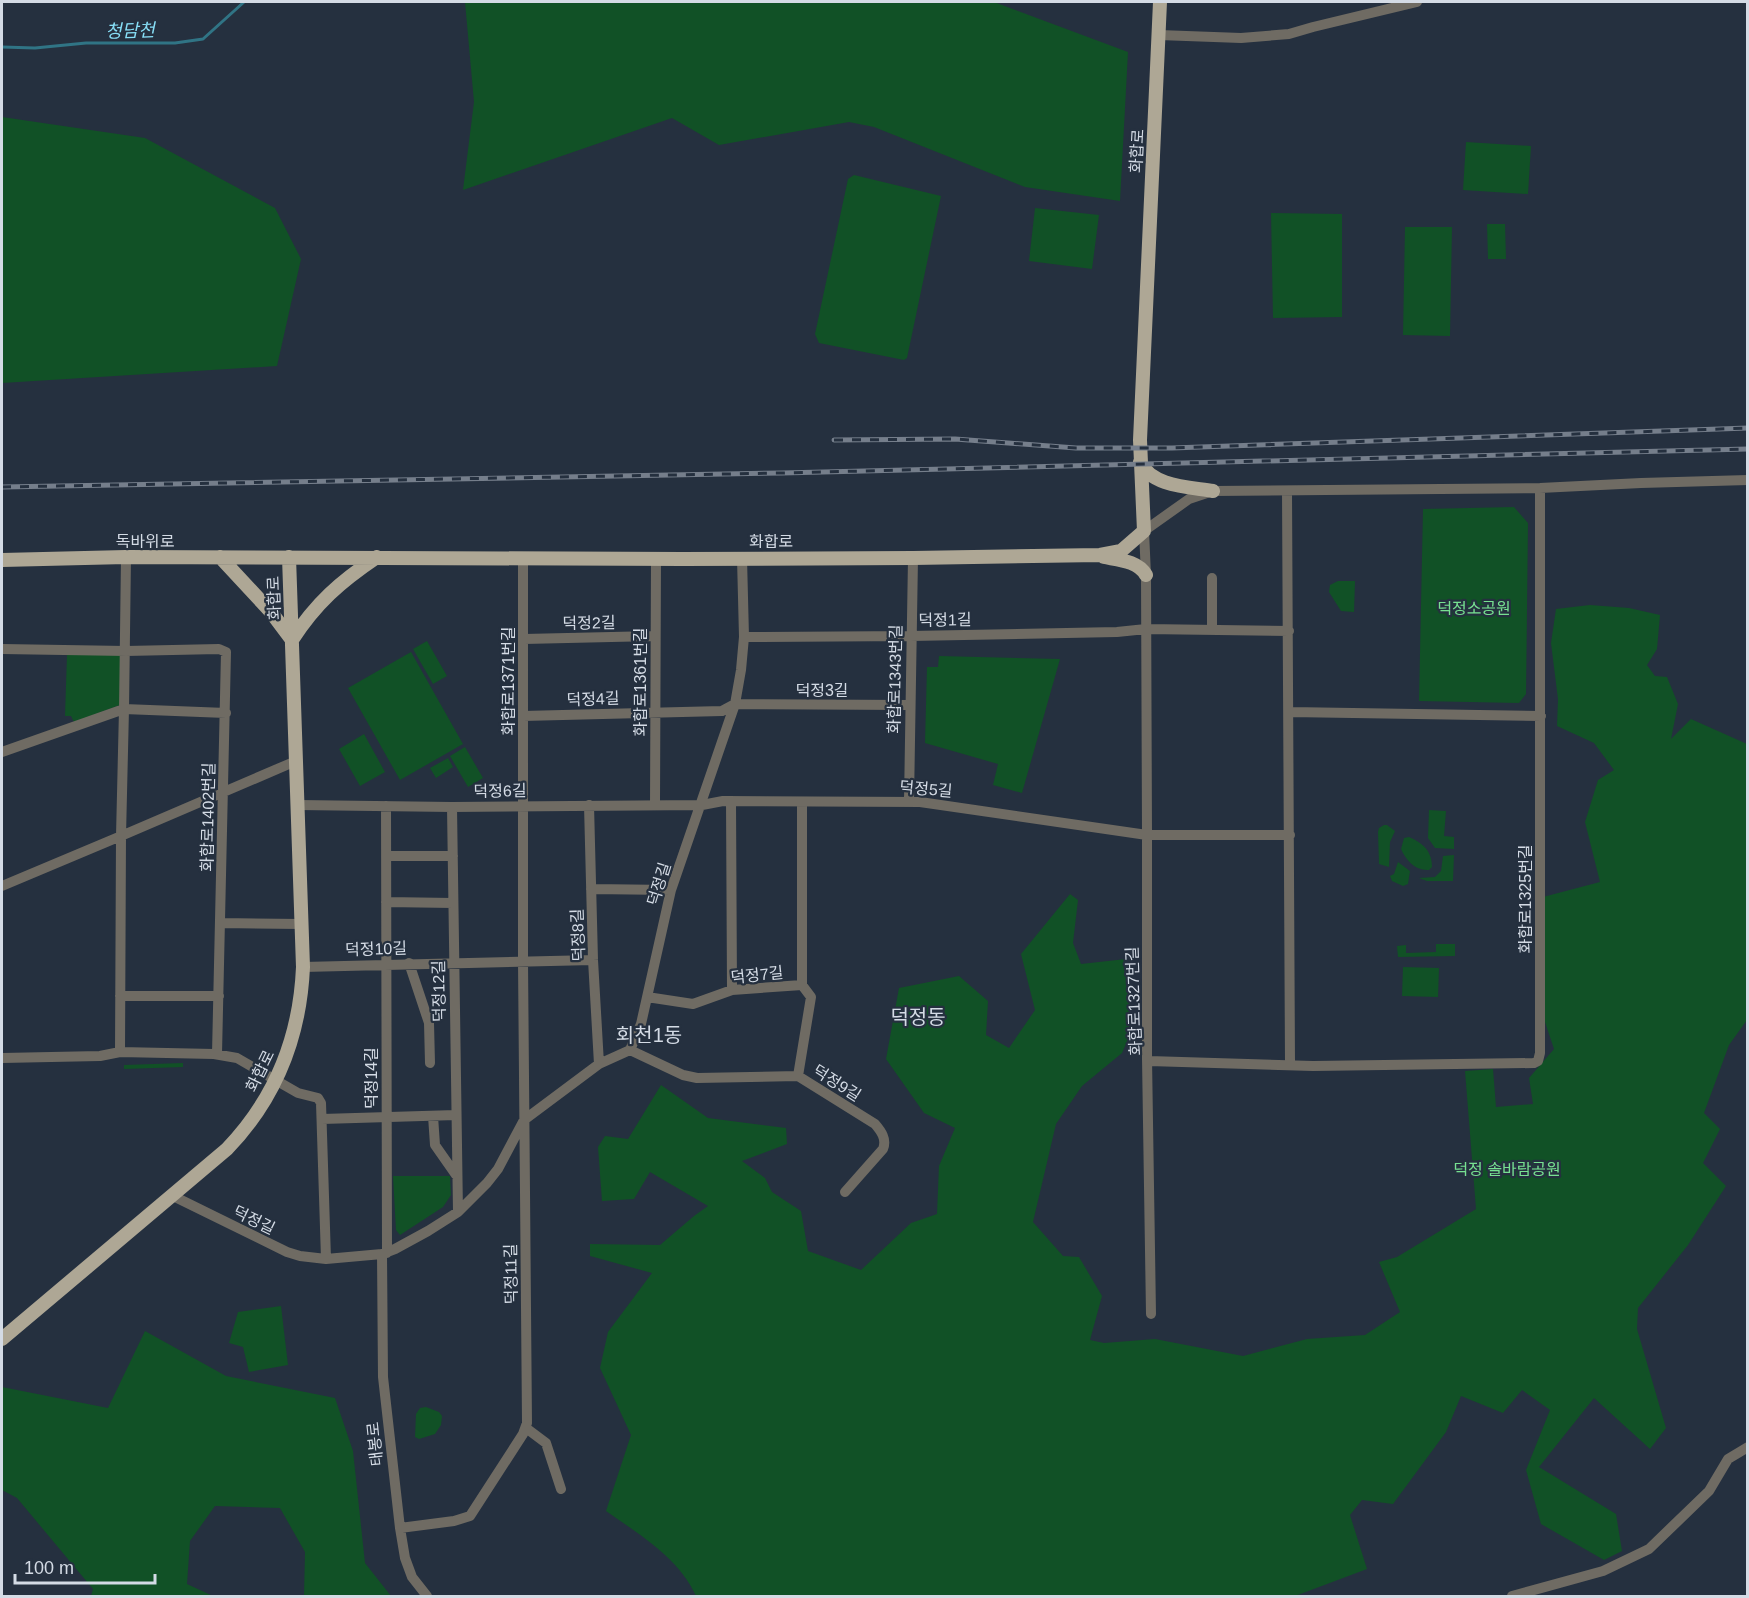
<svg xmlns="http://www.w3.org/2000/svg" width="1749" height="1598" font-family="Arial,'Noto Sans KR',sans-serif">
<rect width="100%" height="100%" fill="#25303f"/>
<path fill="#115126" d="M465 2H994L1128 52 1120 201 1025 187 874 127 849 122 719 145 672 118 463 190 474 102Z
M2 117 145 138 275 208 301 259 277 366 2 383Z
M1466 142 1531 146 1528 194 1463 190Z
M854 175 941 196 907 358 904 360 819 343 815 334 848 179Z
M1035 208 1099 215 1092 269 1029 261Z
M1271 213 1342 214V317L1273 318Z
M1487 224H1505L1506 259H1488Z
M1405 227H1452L1450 336 1403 335Z
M1514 507 1528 523 1526 694 1519 703 1419 701 1423 509Z
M1338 581H1355L1354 612 1341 611 1329 592 1330 585Z
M1590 605 1629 608 1660 615 1657 649 1647 665 1655 676 1667 677 1678 704 1671 739 1691 719 1747 744V1020L1729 1045 1704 1113 1720 1129 1703 1163 1726 1186 1688 1245 1638 1308 1637 1329 1666 1428 1650 1449 1594 1398 1539 1467 1616 1514 1622 1551 1604 1560 1541 1524 1526 1470 1550 1410 1522 1390 1503 1413 1461 1396 1446 1432 1393 1504 1362 1500 1350 1515 1367 1569 1295 1596H696C679 1558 640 1535 606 1511L631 1435 600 1368 608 1332 652 1273 590 1256V1244L660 1245 694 1216 708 1206 650 1172 634 1199 602 1201 598 1147 605 1136 628 1139 661 1085 708 1118 786 1128 787 1144 742 1161 765 1178 772 1192 801 1211 808 1251 861 1270 911 1223 937 1214 939 1166 955 1128 924 1113 886 1059 899 988 959 976 988 1001 986 1035 1009 1048 1035 1010 1021 954 1070 894 1078 900 1073 943 1081 964 1126 959 1132 1030 1122 1053 1082 1086 1056 1124 1033 1222 1063 1256 1079 1257 1102 1296 1090 1340 1104 1343 1155 1339 1243 1356 1307 1339 1365 1335 1400 1312 1379 1262 1397 1257 1476 1209 1465 1071 1493 1069 1496 1107 1533 1104 1529 1078 1554 1049 1545 1022 1543 897 1600 882 1585 822 1598 780 1614 770 1594 743 1557 726 1558 699 1551 643 1556 609Z
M427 641 447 676 433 684 413 649Z
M411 652 463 744 400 780 348 688Z
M67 655H121L120 705 74 722 71 716H65Z
M939 656 1060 659 1022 793 993 785 998 764 925 743 927 667H938Z
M364 734 385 772 360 786 339 749Z
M465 747 483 778 468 787 450 756Z
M448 758 453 767 436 778 430 768Z
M1429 810 1446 811 1444 836 1454 837V849L1435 848 1428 838Z
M1384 825H1387L1395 831 1390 842 1389 867 1379 864 1378 832 1379 828Z
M1409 837C1423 843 1432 851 1432 867L1429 870C1415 871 1406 860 1401 849L1404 838Z
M1454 855 1453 881H1427L1419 878 1435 877 1441 871 1443 856Z
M1398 862 1410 871 1408 884 1403 886 1392 881 1390 876 1394 874Z
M1436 944H1455V956L1398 957 1397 946 1406 945V953L1436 952Z
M1403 967 1439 968 1438 997 1402 996Z
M183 1063V1067L124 1069V1065Z
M393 1176H450L451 1195 443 1207 400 1235 396 1230Z
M281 1306 288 1365 249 1372 243 1347 229 1343 238 1312Z
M145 1331 226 1376 335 1398 353 1451 365 1563 391 1596H304L305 1552 280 1508 215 1506 190 1541 187 1584 213 1596H91L93 1589 17 1498 2 1490V1387L108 1408Z
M426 1407 439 1412 442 1416 441 1425 435 1434 419 1439 415 1437 416 1414 420 1408Z"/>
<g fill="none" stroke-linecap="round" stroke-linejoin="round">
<path stroke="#307485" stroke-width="3" d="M2 47 35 48 86 43H175L203 39 244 2"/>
<path stroke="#6f6b63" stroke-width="10" d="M1159 35 1241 38 1289 34 1313 27 1417 2
M1287 491 1290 1064
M126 557 124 709 226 713
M1212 630V578
M744 637 911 636 1117 632 1146 629 1289 631
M524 639 655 636
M2 649 126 651 219 649 226 652 217 1054
M1290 712 1541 716
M523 716 722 711 735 704 910 705
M2 752 124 709 121 836 296 761
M731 801 732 990
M909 801 913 558
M298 805 452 807 702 805 723 801 920 802 1147 835V1058L1149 1061 1313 1066 1534 1063 1538 1061 1540 1053V488
M589 805 593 960 599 1064
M655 805 656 559
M386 806 387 1253
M452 807 458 1212
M1290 835H1147L1146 575 1144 531 1189 499 1213 491 1540 488 1641 483 1748 480
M386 856H453
M2 886 121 836 120 1052
M591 889 671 890
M386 902 453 903
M220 923 301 924
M409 963 429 1023 430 1063
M303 967 593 960
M120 996H219
M647 997 693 1004 732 990 802 985
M630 1050 683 1075 697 1078 798 1076 875 1124C881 1131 887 1139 883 1149L845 1192
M2 1058 100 1056 120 1052 214 1054 237 1058 298 1093 318 1098 321 1103 326 1259
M1147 1058 1151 1314
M798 1076 811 997 802 985V802
M433 1116 435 1145 456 1175
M322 1119 456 1115
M173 1196 287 1252 300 1256 326 1259 382 1254 395 1249 428 1231 458 1212 487 1183 498 1169 524 1120 599 1064 630 1050 641 1024 671 890 735 704 741 670 744 637 742 558
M382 1254 383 1377 400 1528 405 1558 412 1577 427 1596
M526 1428 546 1443 561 1489
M400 1528 454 1521 470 1516 523 1434 527 1423 523 961V558
M1512 1596 1603 1571 1649 1549 1709 1491 1728 1459 1748 1447"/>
<path stroke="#aea795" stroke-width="14" d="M1140 462C1152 487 1190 487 1213 491
M220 557 271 612 292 640
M1104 557C1119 560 1138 561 1146 575
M2 560 126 557 682 559 913 558 1100 555 1121 551 1144 531 1140 440 1160 2
M292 640C316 603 340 582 377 557
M2 1339 227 1149C275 1099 300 1037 303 967L289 557"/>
<defs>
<path id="rail" d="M834 440 955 439 1076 448H1172L1748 428
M2 487 782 473 1748 449"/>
</defs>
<use href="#rail" stroke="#757e8b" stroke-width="5"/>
<use href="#rail" stroke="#25303f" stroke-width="3" stroke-dasharray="9" stroke-linecap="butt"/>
</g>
<g text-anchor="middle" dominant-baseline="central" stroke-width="4.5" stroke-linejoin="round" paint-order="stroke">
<g font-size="16" fill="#d4dbe5" stroke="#25303f">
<text transform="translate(1137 151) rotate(-87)">화합로</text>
<text x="145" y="541">독바위로</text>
<text x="771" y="541">화합로</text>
<text transform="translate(274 598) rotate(-92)">화합로</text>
<text transform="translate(945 620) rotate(-1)">덕정1길</text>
<text transform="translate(589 623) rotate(-1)">덕정2길</text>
<text transform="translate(895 679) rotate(-89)">화합로1343번길</text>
<text transform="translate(508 681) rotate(-90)">화합로1371번길</text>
<text transform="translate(640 682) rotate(-90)">화합로1361번길</text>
<text x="822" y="690">덕정3길</text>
<text transform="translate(593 699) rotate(-2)">덕정4길</text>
<text transform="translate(926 789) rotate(5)">덕정5길</text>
<text transform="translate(500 791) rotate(-1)">덕정6길</text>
<text transform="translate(208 817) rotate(-89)">화합로1402번길</text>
<text transform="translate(659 884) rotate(-73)">덕정길</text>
<text transform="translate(1525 899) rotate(-90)">화합로1325번길</text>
<text transform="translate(578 935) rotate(-92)">덕정8길</text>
<text transform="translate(376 949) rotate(-2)">덕정10길</text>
<text transform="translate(757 975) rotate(-6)">덕정7길</text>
<text transform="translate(439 991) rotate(-91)">덕정12길</text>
<text transform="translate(1134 1001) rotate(-92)">화합로1327번길</text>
<text transform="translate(260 1071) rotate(-64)">화합로</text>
<text transform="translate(371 1078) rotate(-90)">덕정14길</text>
<text transform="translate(837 1083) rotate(32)">덕정9길</text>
<text transform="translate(254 1220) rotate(26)">덕정길</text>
<text transform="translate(511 1274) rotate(-91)">덕정11길</text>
<text transform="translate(375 1444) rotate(-96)">태봉로</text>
</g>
<g font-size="16" fill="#77e191" stroke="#25303f">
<text x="1474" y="608">덕정소공원</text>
<text x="1507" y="1169">덕정 솔바람공원</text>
</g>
<g font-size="18" font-style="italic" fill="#87def6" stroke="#25303f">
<text transform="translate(130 31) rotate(-2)">청담천</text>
</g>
<g font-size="20" fill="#d4dbe5" stroke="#25303f">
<text x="918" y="1017">덕정동</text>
<text x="649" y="1035">회천1동</text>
</g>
</g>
<rect width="1749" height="1598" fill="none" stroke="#d4dbe5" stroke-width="6"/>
<path d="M15 1574v9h140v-9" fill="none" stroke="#d4dbe5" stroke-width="3"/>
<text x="24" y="1574" font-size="18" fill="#d4dbe5" stroke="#25303f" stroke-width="4.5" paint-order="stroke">100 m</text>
</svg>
